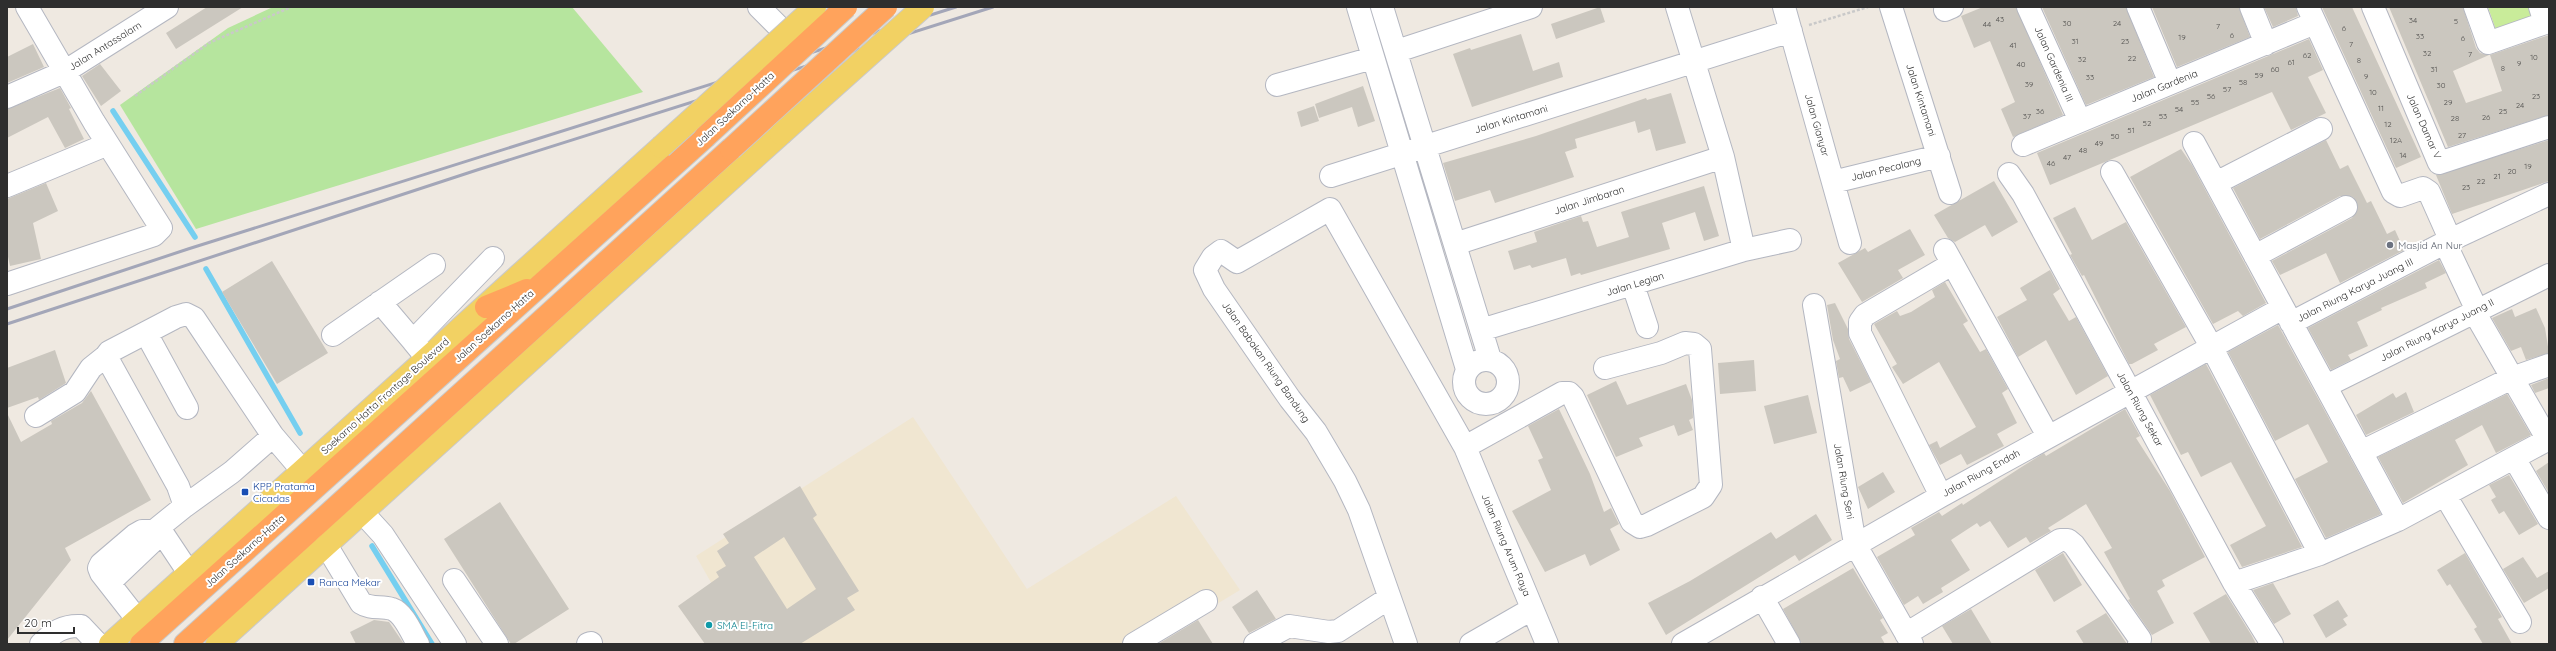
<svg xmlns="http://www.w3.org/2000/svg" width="2556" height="651" font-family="Quicksand,sans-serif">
<rect width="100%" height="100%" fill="#efe9e1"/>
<path fill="#f0e6d1" d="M913 417 1027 589 1176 496 1240 590 1151 644H746L696 556Z"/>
<path fill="#b6e59e" d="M273 7H572L643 92 196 229 120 105 228 28Z"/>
<path fill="#c9ec9a" d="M2488 7H2530L2533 16 2496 30Z"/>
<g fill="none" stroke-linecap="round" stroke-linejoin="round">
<path stroke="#75cff0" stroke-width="5.5" d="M113 111 195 237
M206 269 300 433
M372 546 432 644"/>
</g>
<path fill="#cbc7bf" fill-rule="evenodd" d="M207 7H243L176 49 166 33Z
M1600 7 1605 22 1556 39 1551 24Z
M1983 7H2016L2063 115 2013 137 2001 109 2015 102 1990 41 1974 48 1961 16Z
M2042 7H2126L2154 77 2086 105Z
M2152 7H2239L2250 37 2177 67Z
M2264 7H2296L2298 16 2273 27Z
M2322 7H2352L2421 157 2396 168Z
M2389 7H2463L2476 48 2480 53 2489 55 2453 71 2466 103 2502 91 2490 55 2549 35V115L2448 147Z
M1521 34 1533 71 1559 62 1563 77 1472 107 1453 54 1470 48 1471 50Z
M2309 39 2323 70 2308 77 2326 113 2291 130 2272 92 2050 185 2037 153Z
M33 44 44 67 7 83V57Z
M100 64 121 91 101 106 82 76Z
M1363 86 1375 121 1358 127 1352 107 1319 118 1315 104Z
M60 88 71 108 69 109 84 139 65 148 48 117 7 138V109Z
M1671 93 1686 143 1656 151 1650 129 1638 133 1635 121 1575 139 1577 148 1565 152 1574 177 1495 203 1490 190 1455 201 1443 163 1536 136 1646 98 1647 100Z
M1314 106 1319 121 1301 127 1297 112Z
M2326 140 2340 169 2348 165 2367 203 2371 201 2387 234 2395 230 2404 250 2340 283 2326 253 2280 275 2272 261 2352 218 2358 208 2353 197 2340 196 2260 239 2233 188Z
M2549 140V181L2452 214 2436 175Z
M2181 149 2192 165 2266 303 2243 316 2238 311 2213 324 2130 177Z
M1994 181 2018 222 1992 237 1985 225 1955 242 1948 238 1934 215Z
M46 183 58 211 33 223 41 259 10 266 7 252V199Z
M1704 186 1719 236 1704 241 1695 212 1662 223 1670 249 1581 275 1580 273 1571 276 1566 258 1532 268 1530 265 1514 270 1508 251 1537 242 1534 232 1581 216 1583 222 1588 221 1597 247 1629 237 1621 212Z
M2075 207 2092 240 2126 222 2186 327 2154 344 2158 350 2132 364H2129L2084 275 2082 276 2070 255 2072 254 2053 218Z
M1910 229 1925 255 1898 270 1903 278 1862 302 1838 263 1865 248 1868 252Z
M2439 260 2446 273 2425 283 2427 288 2381 308 2382 310 2357 322 2368 346 2348 355 2351 360 2331 370 2308 328Z
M272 261 328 353 277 384 222 292Z
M2050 270 2060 289 2053 294 2069 321 2076 317 2108 376 2076 395 2046 340 2018 357 1997 317 2027 300 2020 288Z
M1945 282 1968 321 1963 324 1980 352 1986 349 2008 389 2002 393 2017 423 1997 434 2004 446 1967 465 1961 454 1940 465 1929 445 1937 441 1940 448 1976 427 1939 362 1903 384 1892 367 1897 364 1874 324 1897 311 1900 316 1911 312 1935 297 1932 290Z
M1835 303 1848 329 1849 339 1871 382 1850 392 1843 377 1839 378 1836 361 1840 359 1833 340 1827 305Z
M2536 308 2545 328 2549 353 2526 360 2521 347 2511 351 2492 318 2512 309 2515 317Z
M2278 325 2381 514 2326 538 2295 479 2328 462 2308 424 2275 441 2228 352Z
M55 350 66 383 39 400 38 397 7 408V368Z
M1754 360 1756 391 1720 394 1718 363Z
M2206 364 2302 547 2242 567 2230 545 2266 526 2231 462 2201 477 2188 452 2181 455 2150 395Z
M2549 378V388L2535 393 2531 385Z
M1616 381 1627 405 1686 384 1692 400 1693 418 1689 420 1693 430 1678 436 1674 425 1639 438 1643 446 1616 457 1587 395Z
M91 391 151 500 65 548 71 560 7 640V413L21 442 52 424 51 421 82 403Z
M2406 392 2414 412 2366 435 2356 415 2393 393 2396 398Z
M2507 394 2531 435 2496 453 2482 425 2455 440 2468 465 2403 503 2378 457Z
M1808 395 1817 433 1774 444 1764 406Z
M1559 409 1590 474 1604 512 1611 508 1619 524 1610 529 1620 550 1590 566 1585 554 1545 572 1512 511 1551 490 1538 460 1543 458 1528 426Z
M2125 409 2140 436 2136 438 2170 491 2205 557 2162 580 2165 586 2157 591 2174 623 2152 635 2128 600 2130 599 2104 552 2112 548 2086 504 2048 528 2051 531 2030 543 2026 537 2008 548 1990 521 1980 527 1977 523 1951 540 1970 570 1941 588 1943 592 1923 604 1918 596 1904 605 1877 557 1915 535 1911 528 1939 512 1942 516 1962 503 1963 505 2020 468 2044 453 2046 456Z
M2549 462V493L2536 471Z
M1883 472 1895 492 1868 509 1858 487Z
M2509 475 2538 524 2519 535 2504 511 2499 514 2491 500 2496 497 2489 485Z
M800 486 817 515 813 518 859 591 847 598 855 610 800 644H705L678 606 719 577 716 572 726 566 717 551 729 543 723 534ZM784 537 816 589 787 609 754 557Z
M500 502 569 609 514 644H511L444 539Z
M1816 514 1832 540 1799 561 1795 555 1666 635 1648 603 1690 581 1771 532 1776 539Z
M2063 553 2082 585 2054 602 2035 570Z
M2465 553 2502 617 2498 619 2512 644H2483L2474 629 2477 627 2450 584 2447 586 2437 570Z
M2523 557 2537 578 2549 571V588L2524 603 2503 569Z
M1853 568 1883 618 1880 620 1888 633 1881 637 1885 644H1802L1783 609Z
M2273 583 2291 614 2274 624 2253 590Z
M1257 590 1276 619 1249 633 1232 607Z
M2226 594 2252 636 2256 644H2211L2193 613Z
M2338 600 2348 616 2343 619 2347 625 2326 638 2313 615Z
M1971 609 1992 644H1953L1942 626Z
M2106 613 2127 644H2084L2076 631Z
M374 620 389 622 404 644H356L350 632Z
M1198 620 1213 644H1158Z"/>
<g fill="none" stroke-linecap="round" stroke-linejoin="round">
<defs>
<path id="minor" d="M759 7 786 34
M1358 7 1467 369
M1382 7 1490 359
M1677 7 1723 157 1744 250
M1784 7 1850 243
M1891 7 1950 193
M2028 7 2080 121
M2138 7 2170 83
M2251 7 2266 44
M2308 7 2393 192 2400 196 2423 188 2429 192 2449 237 2447 247 2474 304 2476 315 2548 440
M2373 7 2439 163 2549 127
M2475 7 2488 43 2545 23 2540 7
M1945 10 1952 7
M1397 51 1531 7
M1277 85 1373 58
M7 97 64 72 167 7
M2194 143 2398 520
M2023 145 2305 27
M2112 172 2211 346 2320 554
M2009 174 2023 194 2234 583 2272 644
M1331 176 1791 31
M1833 182 1939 156
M2216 183 2321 129
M7 186 108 144
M1455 244 1723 157
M1945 250 2048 436
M2255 256 2346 207
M7 284 154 235 161 228 94 122 27 7
M1633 285 1647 327
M380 302 413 341
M1814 305 1855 544 1912 644
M2291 323 2448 241 2549 194
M1481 330 1744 250 1790 240
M146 333 187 408
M333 335 434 265
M427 358 413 341 493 258
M1464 382a22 22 0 1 1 44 0a22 22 0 1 1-44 0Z
M2326 386 2549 275
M36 416 75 392 91 368 106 356
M1465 447 1562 393H1569L1573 397 1632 522 1640 527 1647 525 1703 497 1711 485 1700 349 1694 344 1685 343 1661 353 1605 368
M2361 452 2512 378 2549 365
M2514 458 2549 518
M2445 495 2520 622
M1941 496 1860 333V322L1865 315 1952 264
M185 506 232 472 273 436
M362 512 383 535 455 644
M159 528 189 573
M326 545 361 603C370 609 381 606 392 609 404 613 412 634 418 644
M454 580 497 644
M110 582 152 542 154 531
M2234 583 2320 554 2398 520 2549 439
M1762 597 1789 644
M137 619 101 573 99 568 101 564 135 535 142 531H154L185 506 178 486 106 356 109 352 176 317 186 314 194 318 273 436 302 470
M1906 634 2060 540H2068L2074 545 2140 639 2139 644
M41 644C54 632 63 625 81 626L98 644
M588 644 591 643
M1134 644 1206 601
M1255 644 1289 626 1329 632 1338 631 1389 598
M1406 644 1359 510 1345 481 1316 432 1290 399 1214 289 1205 270 1213 257 1221 251 1237 262 1330 209 1465 447 1547 644
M1471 644 1532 609
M1683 644 1941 496 2283 308"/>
<path id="major" d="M110 644 661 147
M217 644 781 134"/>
<path id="highway" d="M486 307 527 290
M141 644 705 137
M185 644 731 149"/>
</defs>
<use href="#minor" stroke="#b4b7c1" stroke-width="24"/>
<use href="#major" stroke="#c9c9c9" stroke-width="24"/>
<use href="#highway" stroke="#c9c9c9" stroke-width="24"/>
<path stroke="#c9c9c9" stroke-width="2.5" stroke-dasharray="3 2" stroke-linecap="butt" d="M1809 25 1868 7
M135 96 209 43 291 7"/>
<use href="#minor" stroke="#fff" stroke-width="22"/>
<use href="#major" stroke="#f2d163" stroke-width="22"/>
<use href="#highway" stroke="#ffa35c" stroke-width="22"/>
<path stroke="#a3a6b8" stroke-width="3" d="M7 309 188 249 956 7
M7 324 477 170 993 7"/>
<defs>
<path id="major-bridge" d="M781 134 923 7
M661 147 815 7"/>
<path id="highway-bridge" d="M705 137 846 7
M731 149 886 7"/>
</defs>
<use href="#major-bridge" stroke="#c9c9c9" stroke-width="24" stroke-linecap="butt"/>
<use href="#highway-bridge" stroke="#c9c9c9" stroke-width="24" stroke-linecap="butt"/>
<use href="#major-bridge" stroke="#f2d163" stroke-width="22"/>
<use href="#highway-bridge" stroke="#ffa35c" stroke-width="22"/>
</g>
<circle fill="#6b7280" stroke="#fff" stroke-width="1.5" cx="2390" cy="245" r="4"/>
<g fill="#1a4fb4" stroke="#fff" stroke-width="1.5">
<rect x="241" y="488" width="8" height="8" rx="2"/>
<rect x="307" y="578" width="8" height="8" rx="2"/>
</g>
<circle fill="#0f9aa8" stroke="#fff" stroke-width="1.5" cx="709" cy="625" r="4"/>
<g text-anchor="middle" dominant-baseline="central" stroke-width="4" stroke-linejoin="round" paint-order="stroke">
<g font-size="8" fill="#555452">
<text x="2000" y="19">43</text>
<text x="2413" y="20">34</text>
<text x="2456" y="21">5</text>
<text x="2067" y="23">30</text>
<text x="2117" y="23">24</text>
<text x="1987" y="24">44</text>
<text x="2218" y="26">7</text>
<text x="2344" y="28">6</text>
<text x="2232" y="35">6</text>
<text x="2420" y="36">33</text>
<text x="2182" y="37">19</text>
<text x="2463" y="38">6</text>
<text x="2075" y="41">31</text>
<text x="2125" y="41">23</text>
<text x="2351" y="44">7</text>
<text x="2013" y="45">41</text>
<text x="2427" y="53">32</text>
<text x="2470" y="54">7</text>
<text x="2307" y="55">62</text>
<text x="2534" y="57">10</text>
<text x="2132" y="58">22</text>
<text x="2082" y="59">32</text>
<text x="2359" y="60">8</text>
<text x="2291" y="62">61</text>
<text x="2519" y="63">9</text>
<text x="2021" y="64">40</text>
<text x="2503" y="68">8</text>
<text x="2275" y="69">60</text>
<text x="2434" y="69">31</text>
<text x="2259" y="75">59</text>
<text x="2366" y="76">9</text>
<text x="2090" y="77">33</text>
<text x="2243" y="82">58</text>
<text x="2029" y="84">39</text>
<text x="2441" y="85">30</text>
<text x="2227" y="89">57</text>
<text x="2373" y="92">10</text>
<text x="2211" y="96">56</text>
<text x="2536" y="96">23</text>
<text x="2195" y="102">55</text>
<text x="2448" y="102">29</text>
<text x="2520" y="105">24</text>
<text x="2381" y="108">11</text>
<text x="2179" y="109">54</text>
<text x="2040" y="111">36</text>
<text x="2503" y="111">25</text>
<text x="2027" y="116">37</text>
<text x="2163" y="116">53</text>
<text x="2486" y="117">26</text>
<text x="2455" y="118">28</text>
<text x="2147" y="123">52</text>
<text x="2388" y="124">12</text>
<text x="2131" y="130">51</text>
<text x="2462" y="135">27</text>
<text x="2115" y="136">50</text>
<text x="2396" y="140">12A</text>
<text x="2099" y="143">49</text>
<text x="2083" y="150">48</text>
<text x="2403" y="155">14</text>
<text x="2067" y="157">47</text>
<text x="2051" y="163">46</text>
<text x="2528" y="166">19</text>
<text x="2512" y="171">20</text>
<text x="2497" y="176">21</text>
<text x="2481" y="181">22</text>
<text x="2466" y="187">23</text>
</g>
<g font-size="10" fill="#2e2e2e" stroke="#fff">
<text transform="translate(105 46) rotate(-32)">Jalan Antassalam</text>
<text transform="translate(2054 64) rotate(66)">Jalan Gardenia III</text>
<text transform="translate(2164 86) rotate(-22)">Jalan Gardenia</text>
<text transform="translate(1921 100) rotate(72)">Jalan Kintamani</text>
<text transform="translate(735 109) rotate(-43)">Jalan Soekarno-Hatta</text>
<text transform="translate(1511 119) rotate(-17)">Jalan Kintamani</text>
<text transform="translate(1817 125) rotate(74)">Jalan Gianyar</text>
<text transform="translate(2424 126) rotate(66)">Jalan Damar V</text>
<text transform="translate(1886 169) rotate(-14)">Jalan Pecalang</text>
<text transform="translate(1589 200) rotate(-18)">Jalan Jimbaran</text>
<text transform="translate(1635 284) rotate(-17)">Jalan Legian</text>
<text transform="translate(2355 290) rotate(-27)">Jalan Riung Karya Juang III</text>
<text transform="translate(494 326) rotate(-42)">Jalan Soekarno-Hatta</text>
<text transform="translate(2437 330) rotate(-27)">Jalan Riung Karya Juang II</text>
<text transform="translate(1266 362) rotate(55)">Jalan Babakan Riung Bandung</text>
<text transform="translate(385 396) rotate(-42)">Soekarno Hatta Frontage Boulevard</text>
<text transform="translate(2140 409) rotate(61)">Jalan Riung Sekar</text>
<text transform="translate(1981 473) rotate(-29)">Jalan Riung Endah</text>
<text transform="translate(1844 481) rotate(80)">Jalan Riung Seni</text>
<text transform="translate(1506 545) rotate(67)">Jalan Riung Arum Raya</text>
<text transform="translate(245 551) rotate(-42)">Jalan Soekarno-Hatta</text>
</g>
<g font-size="10" fill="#5b616d" stroke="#fff" text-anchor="start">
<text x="2398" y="245">Masjid An Nur</text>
</g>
<g font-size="10" fill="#164399" stroke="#fff" text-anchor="start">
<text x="253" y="486">KPP Pratama<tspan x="253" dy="12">Cicadas</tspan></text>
<text x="319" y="582">Ranca Mekar</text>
</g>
<g font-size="10" fill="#0d838f" stroke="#fff" text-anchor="start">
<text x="717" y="625">SMA El-Fitra</text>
</g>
</g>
<rect width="2556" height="651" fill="none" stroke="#2e2e2e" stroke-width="16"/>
<path d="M18 627v6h56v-6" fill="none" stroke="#2e2e2e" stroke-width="2"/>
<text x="24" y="627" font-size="12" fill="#2e2e2e" stroke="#ffffff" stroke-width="3" paint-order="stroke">20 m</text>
</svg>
